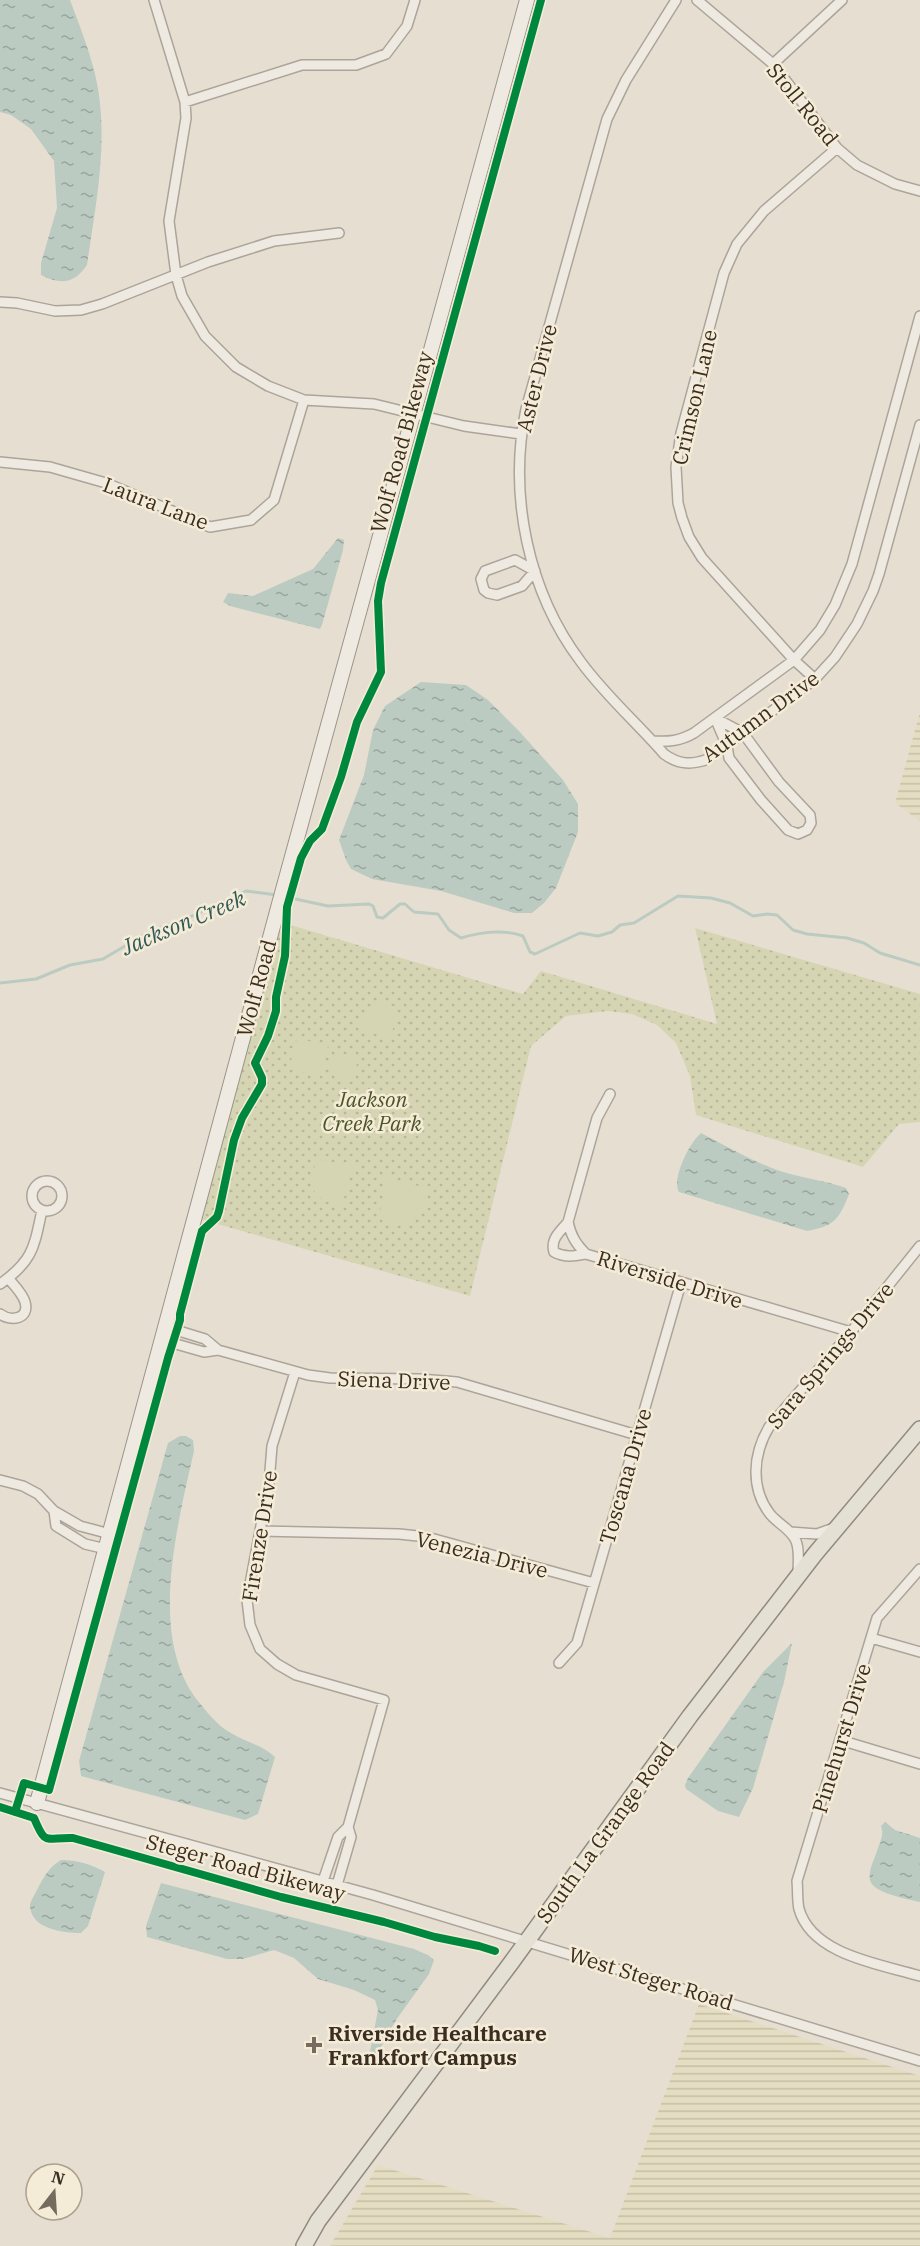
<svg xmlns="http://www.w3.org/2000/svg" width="920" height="2246" font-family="'IBM Plex Serif',serif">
<defs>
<pattern id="farmland-rules" width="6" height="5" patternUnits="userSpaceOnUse" patternTransform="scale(1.5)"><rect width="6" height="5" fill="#e4ddc2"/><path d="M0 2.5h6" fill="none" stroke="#c4bea6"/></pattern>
<pattern id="park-dots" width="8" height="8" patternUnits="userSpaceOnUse" patternTransform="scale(1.5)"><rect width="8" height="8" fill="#d5d5b4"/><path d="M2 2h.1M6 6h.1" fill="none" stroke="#b8b79a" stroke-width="1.8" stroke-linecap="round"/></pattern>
<pattern id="water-ripples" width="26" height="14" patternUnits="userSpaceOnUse" patternTransform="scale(1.5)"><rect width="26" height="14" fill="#bbcbc1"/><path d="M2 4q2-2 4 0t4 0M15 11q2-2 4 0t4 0" fill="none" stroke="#99a59c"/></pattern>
</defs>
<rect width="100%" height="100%" fill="#e6dfd1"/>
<path fill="url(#farmland-rules)" d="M920 712V821L895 803Z
M699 2004 920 2076V2246H330L378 2165 610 2238Z"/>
<path fill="url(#park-dots)" d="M277 921 523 994 541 971 717 1024 695 928 920 994V1122L899 1124 863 1167 696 1115 690 1076 676 1043 657 1025 632 1014 608 1011 566 1016 531 1046 470 1296 200 1219Z"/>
<path fill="#d5d5b4" d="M381 1003 397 1007 392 1034 389 1038 359 1029C363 1014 366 1006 381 1003Z
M297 1038 328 1046 320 1077 289 1068Z
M331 1067a13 13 0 1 1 26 0a13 13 0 1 1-26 0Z
M317 1159 343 1166 351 1165C357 1169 355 1174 349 1178L342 1206C311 1198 307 1189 317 1159Z
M390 1176 395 1177 398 1181 427 1188C426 1196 426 1205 421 1212 411 1228 391 1226 379 1214L386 1188 385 1179Z"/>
<path fill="url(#water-ripples)" d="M0 0H70C79 24 89 49 95 74 110 137 96 202 87 265 74 284 61 285 41 275V263L57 208 54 161 31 129 11 115 0 112Z
M338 538 344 540 343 550 322 625 320 629 230 606 223 602 228 593 253 596 313 569Z
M421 682 466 685 488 700 519 731 563 780 578 804V832L556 888 544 903 532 913H514L441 891 372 879 351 869 346 860 339 840 364 775 373 730 385 706Z
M701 1133C726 1146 750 1160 777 1170 800 1178 824 1180 846 1188L849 1194C839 1220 834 1226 807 1231L679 1192C671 1179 690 1142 701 1133Z
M180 1436H186L193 1440 194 1451C178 1523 147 1637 198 1701 206 1711 219 1727 231 1733 246 1742 262 1745 275 1757L258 1814 245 1820 81 1776 79 1761 168 1443Z
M792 1643 784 1682 753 1788 739 1817 718 1811 686 1789 685 1785 688 1778 763 1672Z
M885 1822 895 1830 920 1838V1902C908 1899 872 1893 870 1880 868 1870 875 1858 878 1848 881 1840 884 1834 881 1826Z
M61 1860C77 1860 91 1864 105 1872L88 1926 81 1933C63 1933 30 1929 30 1905 31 1900 35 1894 38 1888 43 1878 50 1866 61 1860Z
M161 1883 414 1949 428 1955 434 1960 429 1974 396 2020 374 2060 368 2062 378 2010 375 2000 354 1990 318 1979 294 1958 274 1950 243 1959H227L147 1937 146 1926Z"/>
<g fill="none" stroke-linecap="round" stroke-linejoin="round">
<path stroke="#bbcbc1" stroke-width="3" d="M286 897 328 906 369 904 373 906 377 917 383 918 400 904H405L414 912 438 914 449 930 461 938C480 932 504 929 523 936L530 952 535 954 580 933 598 936 612 932 620 925 634 923 678 896 711 898 730 903 753 916 767 914 777 915 793 930 807 934 847 938 864 943 880 953 920 965
M0 983 36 979 70 965 103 959 147 933 195 915 246 891 277 895"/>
<defs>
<path id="minor" d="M154 0 185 102 186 118 169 221 176 275 182 296 205 336 236 367 268 386 304 400 374 404 464 426 521 434
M676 0 626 80 607 119 526 409C508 495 528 592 581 662 605 695 637 723 664 754 679 765 692 765 708 759L815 679 835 657 857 624 873 591 879 574 920 425
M697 0 773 64 837 148 857 165 895 184 920 191
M773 64 842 0
M185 102 302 65H356L386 54 407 26 415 0
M0 302 17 303 55 311 81 310 102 304 208 262 274 241 339 233
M0 462 50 467 106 483 210 527 251 520 274 500 304 400
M515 560 535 571 522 586 497 595 488 593 484 590 481 579 485 571Z
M815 679 794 660 702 558 689 537 682 518 678 503 676 467 681 433 724 273 737 244 764 211 837 148
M715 718 743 733 779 782 810 815 811 823 807 830 798 834 788 830 761 800 729 758 727 746Z
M653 741C669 742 680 741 694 733L794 660 820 630 835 605 852 564 920 316
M610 1094 597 1118 568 1222C571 1236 576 1244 586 1254L851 1332
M32 1196a15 15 0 1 1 30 0a15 15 0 1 1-30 0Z
M568 1222C560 1232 550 1239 554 1252 565 1258 575 1256 586 1254
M0 1284C33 1261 34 1248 42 1210
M0 1314C11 1322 30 1319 25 1302 23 1294 14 1285 8 1278
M166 1327 205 1339 218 1350
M162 1340 204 1352 218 1350 308 1375 330 1378 420 1379 457 1382 637 1435
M295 1372 272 1446 269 1483 247 1600 250 1625 260 1649 277 1664 296 1675 384 1700 348 1827 338 1837 323 1881
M0 1480 23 1486 38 1494 54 1511 80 1526 110 1534
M54 1511 56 1526 85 1544 106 1549
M260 1531 399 1534 427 1537 594 1583
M790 1532 817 1534 834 1528
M920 1569 877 1618 797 1881C798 1890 797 1900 799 1909 812 1955 880 1964 920 1976
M798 1574C798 1563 800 1551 796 1541 791 1529 778 1524 770 1514 750 1488 753 1454 769 1427L851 1332 920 1246
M871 1638 920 1652
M559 1663 577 1643 681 1283
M840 1740 920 1764
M0 1793 373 1895 920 2061
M337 1885 351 1837 348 1827"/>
<path id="secondary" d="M37 1803 279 904 527 0"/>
<path id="primary" d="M304 2246 318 2221 511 1963 690 1716 815 1554 920 1429"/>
</defs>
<use href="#minor" stroke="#aca499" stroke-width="12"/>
<use href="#secondary" stroke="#9b948a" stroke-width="16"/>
<use href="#primary" stroke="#918a80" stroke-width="18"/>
<use href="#minor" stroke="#eeeae2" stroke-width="9"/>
<use href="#secondary" stroke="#eeeae2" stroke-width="14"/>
<use href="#primary" stroke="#e5e0d4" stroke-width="15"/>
<defs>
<path id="cycleway" d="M0 1807 34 1818C46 1847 45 1837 73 1838L281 1897 384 1922 435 1937 479 1946 495 1951
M15 1812 24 1783 49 1790 168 1358 180 1320V1314L202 1231 217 1217 219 1211 234 1140 242 1118 262 1084V1078L255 1063 268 1036 276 1011V997L285 956 287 907 301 858 310 841 322 829 341 777 357 722 381 672 378 601 381 583 541 0"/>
</defs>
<use href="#cycleway" stroke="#f5ecd8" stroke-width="11"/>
<use href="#cycleway" stroke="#00873e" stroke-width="8"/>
</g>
<path fill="#776b5f" stroke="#f5ecd8" stroke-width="2" d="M311 2036h6v6h6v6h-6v6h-6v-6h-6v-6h6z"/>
<g text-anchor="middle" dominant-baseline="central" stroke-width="5" stroke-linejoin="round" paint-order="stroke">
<g font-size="21" fill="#3b2d21" stroke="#f5ecd8">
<text transform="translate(803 104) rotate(51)">Stoll Road</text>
<text transform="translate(536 378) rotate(-76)">Aster Drive</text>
<text transform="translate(694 397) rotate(-77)">Crimson Lane</text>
<text transform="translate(401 442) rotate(-75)">Wolf Road Bikeway</text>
<text transform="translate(156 503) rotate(21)">Laura Lane</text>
<text transform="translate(760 716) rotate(-36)">Autumn Drive</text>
<text transform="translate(256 988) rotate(-75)">Wolf Road</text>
<text transform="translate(670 1279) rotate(17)">Riverside Drive</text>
<text transform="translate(830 1355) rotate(-50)">Sara Springs Drive</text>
<text transform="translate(394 1380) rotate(2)">Siena Drive</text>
<text transform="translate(625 1476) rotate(-74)">Toscana Drive</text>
<text transform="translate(259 1536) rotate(-81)">Firenze Drive</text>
<text transform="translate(482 1554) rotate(14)">Venezia Drive</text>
<text transform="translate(841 1738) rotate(-73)">Pinehurst Drive</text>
<text transform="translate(605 1832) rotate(-54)">South La Grange Road</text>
<text transform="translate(246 1867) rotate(15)">Steger Road Bikeway</text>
<text transform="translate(651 1978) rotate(17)">West Steger Road</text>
</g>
<g font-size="21" font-style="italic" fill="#4b5628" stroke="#f5ecd8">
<text x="372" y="1099">Jackson<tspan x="372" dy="24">Creek Park</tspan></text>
</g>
<g font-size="21" font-weight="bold" fill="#3b2d21" stroke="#f5ecd8" text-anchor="start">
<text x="328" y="2033">Riverside Healthcare<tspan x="328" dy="24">Frankfort Campus</tspan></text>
</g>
<g font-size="22" font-style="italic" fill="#315a57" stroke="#f5ecd8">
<text transform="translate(183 922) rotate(-23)">Jackson Creek</text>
</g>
</g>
<g transform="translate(54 2192) rotate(17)"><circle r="28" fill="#f5ecd8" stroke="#aba08f" stroke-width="1.5"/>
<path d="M0-4.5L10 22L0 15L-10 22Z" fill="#776b5f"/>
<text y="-9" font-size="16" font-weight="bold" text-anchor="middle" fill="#3b2d21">N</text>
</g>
</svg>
